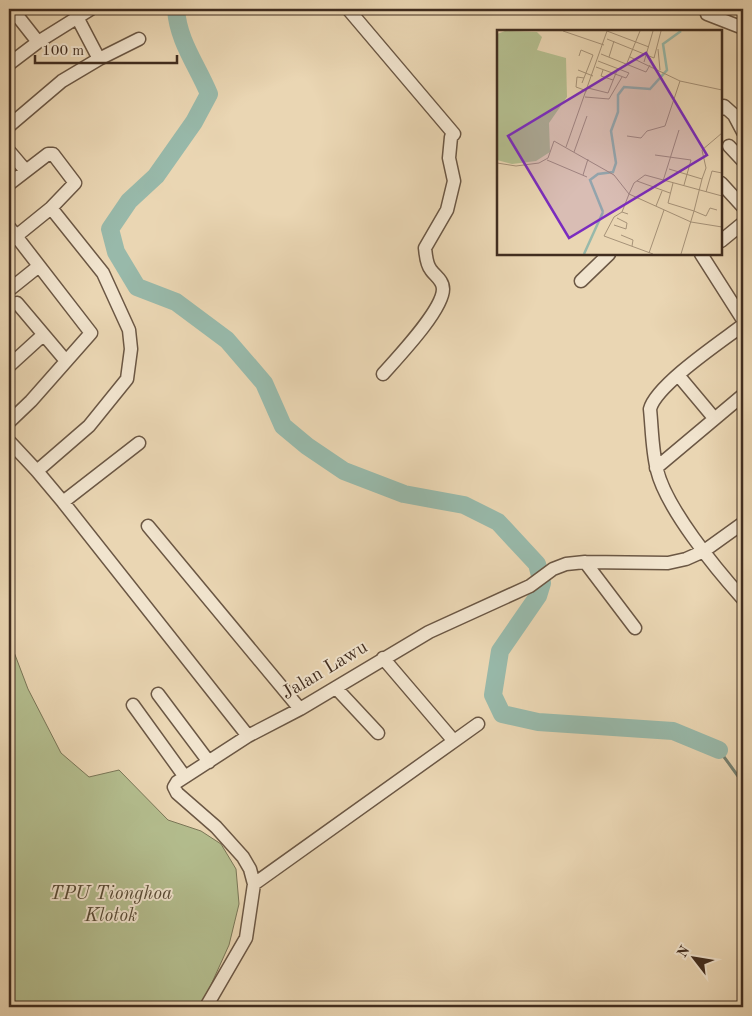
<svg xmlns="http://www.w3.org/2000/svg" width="752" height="1016" font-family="'Old Standard TT',serif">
<rect width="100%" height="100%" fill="#ead6b3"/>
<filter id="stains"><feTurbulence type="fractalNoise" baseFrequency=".004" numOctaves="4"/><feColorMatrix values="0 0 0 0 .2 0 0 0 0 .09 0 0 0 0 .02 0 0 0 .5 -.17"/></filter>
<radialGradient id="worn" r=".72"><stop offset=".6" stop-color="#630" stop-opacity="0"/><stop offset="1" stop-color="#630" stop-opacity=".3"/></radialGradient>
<path fill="#b4be8f" stroke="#7a7657" d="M9 639 28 689 61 753 89 777 119 770 168 820 201 831 221 844 236 869 239 904 229 945 201 1007H9Z"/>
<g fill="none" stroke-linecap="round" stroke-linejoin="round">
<path stroke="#758172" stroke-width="3" d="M719 750 743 783"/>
<path stroke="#98b9aa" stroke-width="18" d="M176 9C178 41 197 65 209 94L194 122 156 176 129 201 110 229 116 252 137 287 176 302 227 340 264 383 283 426 307 446 344 471 404 494 464 505 498 522 537 564 542 583 538 596 500 651 493 695 502 714 538 722 673 731 719 750"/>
<defs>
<path id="minor" d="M12 9 38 42
M348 9 454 134 451 137 449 158 454 181 447 210 425 248C426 255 426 264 431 270 435 276 443 280 443 289 443 310 398 357 383 374
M706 9 707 14 743 28
M99 59 139 39
M9 64 38 42 91 9
M721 109 724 106 734 115 743 132
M9 126 62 81 99 59 77 17
M729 146 743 161
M9 151 26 171
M721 183 743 207
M9 184 48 154H53L75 183 51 208 9 242
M9 227 91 333 31 401 9 422
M721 241 743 223
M701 254 743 320
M581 281 609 254
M9 290 39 266
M17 303 66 361
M743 325C722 341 656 385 650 409 652 428 652 450 657 470 666 508 716 569 743 599
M9 366 43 335
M678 375 714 418
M9 441 37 471 63 502 248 736
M656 468 743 395
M37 471 89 426 127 379 131 349 129 330 103 273 51 208
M63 502 139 443
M148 526 300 709
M585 562 635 628
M383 658 453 740
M336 688 378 733
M158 694 209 762
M133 705 185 777
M254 884 478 724
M206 1007 246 938 254 884 250 869 243 857 216 827 177 793 174 787 177 782 248 736 300 709 429 632 530 586 553 569 566 564 585 562 668 563 686 559 704 551 743 523"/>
</defs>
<use href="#minor" stroke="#6b5744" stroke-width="15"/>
<use href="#minor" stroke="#f1e4ce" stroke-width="12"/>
</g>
<g text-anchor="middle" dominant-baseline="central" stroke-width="4" stroke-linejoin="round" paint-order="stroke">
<g font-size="19" fill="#412d1f" stroke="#f1e4ce">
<text transform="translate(325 671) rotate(-31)">Jalan Lawu</text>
</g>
<g font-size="19" font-style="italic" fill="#584a35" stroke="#f1e4ce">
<text x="111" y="894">TPU Tionghoa<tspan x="111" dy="22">Klotok</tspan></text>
</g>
</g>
<g transform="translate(497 30)">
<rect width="225" height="225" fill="#ead6b3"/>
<path d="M8 1 40 2 45 7 40 20 69 28 70 67 52 93 53 122 39 131 15 134 0 130V4Z" fill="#b4be8f"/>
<path fill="none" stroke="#98b9aa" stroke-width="2.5" d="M106 182 93 150 101 144 116 142 119 133 114 101 121 82V65L127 57 153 59 170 40 166 14 184 1M87 224 106 182"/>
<path fill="none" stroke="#a69278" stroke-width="1" d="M66 1 107 15M110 1 152 17M110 9 157 28 164 1M161 19 163 40M104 24 149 42 153 35M82 26 84 20 96 25 85 53M112 27 117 11M133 27 183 51 225 60M147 32 156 1M130 33 143 1M99 37 129 48 132 43 101 31M81 40 96 46M106 40 104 46 116 50M87 48 80 47 79 57 90 61M91 58 111 63 121 38M88 67 112 69 125 47M130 106 144 108 150 101 168 96 183 51M69 117 110 1M77 122 90 86M158 125 194 130 187 155M50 130 90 147M0 133 19 136 42 133 51 128 57 111 117 145 132 164 194 192 225 197M172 139 205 149 197 181 171 173 176 153M86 145 91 129M205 149 209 138 205 120 225 103M140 151 173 163M166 151 182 100M209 162 215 141 225 143M159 176 165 161M125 182 117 187 107 206 156 224M131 184 125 182 132 164 137 153 148 145 225 166M117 195 129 199 130 193 120 188M124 205 136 210 135 216M152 223 167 180M184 224 197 181 209 186 213 178 220 180"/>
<path fill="#7b2cbf" fill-opacity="0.15" stroke="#7b2cbf" stroke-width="2.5" d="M149 23 210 125 72 208 11 106Z"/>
<rect width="225" height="225" fill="none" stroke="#412d1f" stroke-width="2.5"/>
</g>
<rect width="752" height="1016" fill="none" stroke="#ead6b3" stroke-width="30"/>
<rect x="10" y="10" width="732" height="996" fill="none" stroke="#412d1f" stroke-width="2.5"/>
<rect x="15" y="15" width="722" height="986" fill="none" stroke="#412d1f"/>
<g transform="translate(694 958) rotate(301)" stroke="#f1e4ce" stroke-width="4" paint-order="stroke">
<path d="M0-4L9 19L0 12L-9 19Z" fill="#412d1f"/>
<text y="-8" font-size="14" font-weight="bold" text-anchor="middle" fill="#412d1f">N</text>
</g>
<path d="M35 55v8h142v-8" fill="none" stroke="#412d1f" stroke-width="2.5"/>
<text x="42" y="55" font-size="15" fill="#412d1f" stroke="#f1e4ce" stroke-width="4" paint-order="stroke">100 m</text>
<rect width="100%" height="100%" filter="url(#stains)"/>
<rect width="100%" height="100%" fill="url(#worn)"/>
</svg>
